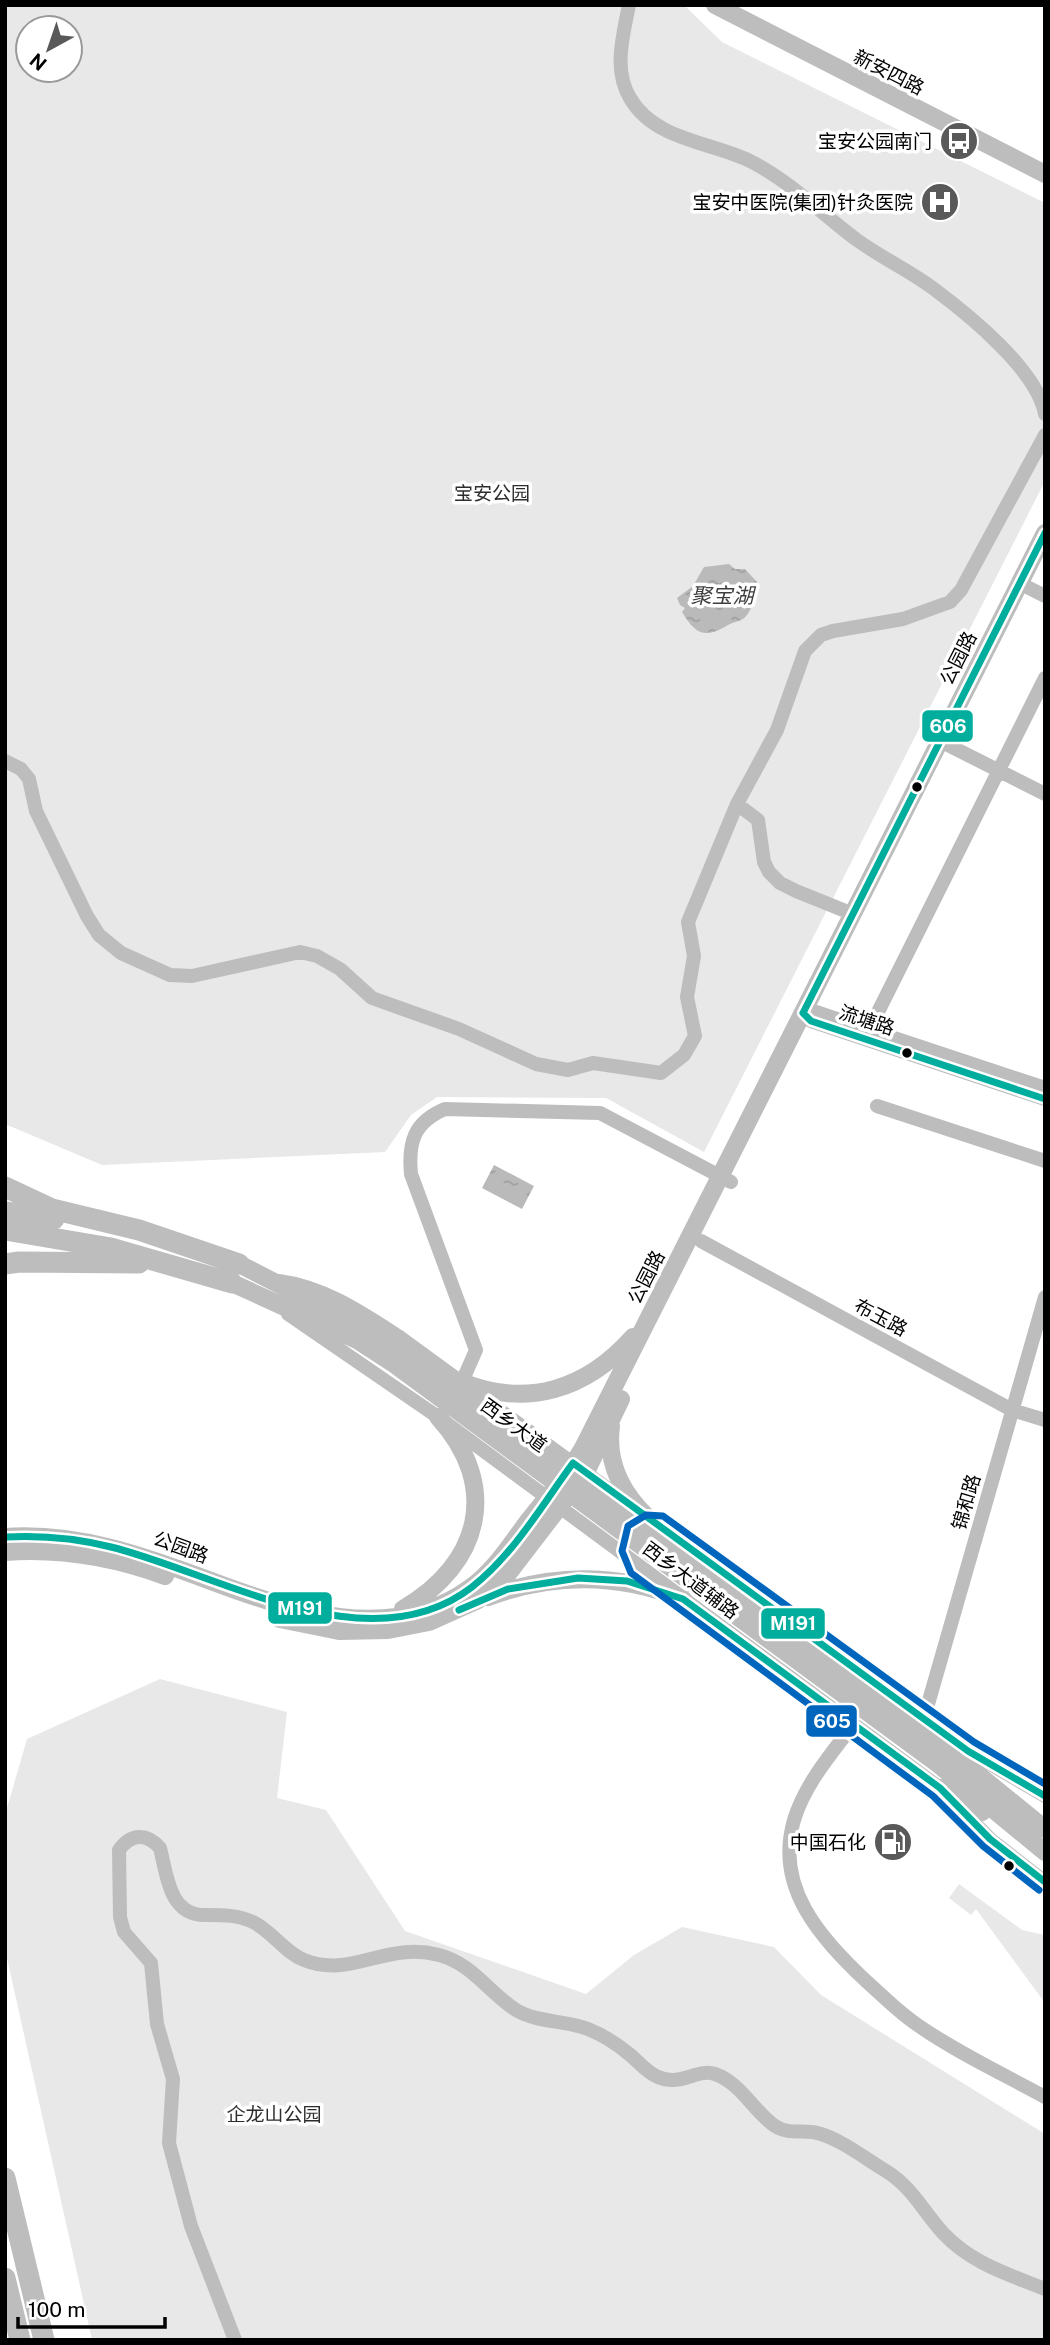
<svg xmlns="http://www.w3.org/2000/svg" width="1050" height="2345" font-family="'Public Sans','Noto Sans SC',sans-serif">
<defs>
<pattern id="water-ripples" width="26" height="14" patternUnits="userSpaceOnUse" patternTransform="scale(1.75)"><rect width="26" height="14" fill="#bababa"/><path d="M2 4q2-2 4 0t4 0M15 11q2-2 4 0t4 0" fill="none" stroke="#9e9e9e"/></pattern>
</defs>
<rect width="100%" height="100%" fill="#fff"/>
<path fill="#e8e8e8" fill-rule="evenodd" d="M5 5H684L722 42 1045 203V481L704 1152 606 1098 437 1097 411 1115 385 1152 102 1165 5 1124ZM28 28H70V70H28Z
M160 1679 287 1712 277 1798 326 1810 405 1931 586 1994 634 1955 682 1927 774 1947 821 1995 1045 2134V2340H92L5 1949V1815L27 1739Z
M959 1884 1022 1930 1045 1935V2003L976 1909 971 1915 949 1898Z"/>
<path fill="url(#water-ripples)" d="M729 564 735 569H745L757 582C757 592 752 613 743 619 738 622 733 622 728 625 705 639 696 635 682 612L685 608 680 605 677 598 693 586 704 567Z
M494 1165 534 1186 522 1209 482 1188Z"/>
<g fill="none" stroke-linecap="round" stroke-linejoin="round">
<path stroke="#bdbdbd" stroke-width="14" d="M629 5C623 36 613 70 630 98 655 141 712 142 750 161 790 181 822 214 857 240 882 258 910 271 934 289 969 315 1037 370 1045 414
M1019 583 1045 596
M950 746 1045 794
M5 761 21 769 29 779 36 811 87 916 99 935 121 953 170 975 192 976 300 952 317 956 340 969 372 998 459 1029 536 1064 568 1070 593 1063 661 1073 684 1055 695 1036 687 997 694 956 688 922 737 804 777 730 805 651 821 635 833 631 903 619 950 602 961 590 1045 435
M737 804 758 820 764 862 769 872 780 883 796 891 853 914
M803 1013 811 1021 1045 1099
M803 1013 816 1012 1045 1088
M869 1030 1045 678
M877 1106 1045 1161
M701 1241 1012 1410 1045 1420
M279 1281C324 1287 361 1312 398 1336L968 1751 1045 1796
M288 1314 438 1417 940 1788 990 1839 1045 1882
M462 1382 476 1350 411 1174C408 1142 414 1122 445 1109L600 1113 731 1182
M924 1718 1045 1297
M853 1725C831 1754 805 1784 794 1820 774 1888 821 1938 866 1981 883 1996 899 2013 919 2026 958 2053 1003 2074 1045 2097
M235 2340 191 2226 169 2143 173 2079 157 2024 151 1963 124 1932 120 1917 119 1850C131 1833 147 1833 160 1848 167 1875 169 1916 206 1915 223 1915 238 1915 253 1922 273 1932 284 1952 304 1960 351 1979 385 1941 439 1955 473 1964 489 1993 516 2010 538 2023 565 2020 588 2029 603 2035 617 2044 629 2054 639 2062 646 2072 658 2077 681 2087 697 2068 715 2074 741 2083 754 2112 775 2126 790 2136 806 2128 821 2134 843 2141 866 2159 886 2171 912 2187 923 2211 943 2233 972 2264 1008 2274 1045 2289"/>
<path stroke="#bdbdbd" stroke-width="18" d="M715 5 1045 174
M239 1264 366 1329 423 1365 949 1751 1045 1829
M232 1283 357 1340 394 1364 938 1764 1045 1852
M462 1382C527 1408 586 1390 633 1337
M611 1426C606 1463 621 1492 647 1517
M5 1537C78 1532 144 1556 211 1581 291 1611 392 1645 470 1588 494 1571 511 1544 529 1520 547 1497 568 1474 583 1448L1045 533
M5 1552C61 1548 113 1557 165 1576
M488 1597C553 1573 618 1573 683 1599
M403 1609C481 1564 501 1486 438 1417
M280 1619 339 1631 388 1630 429 1622 478 1600 507 1575 586 1472 621 1399
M940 1788 982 1812"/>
<path stroke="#bdbdbd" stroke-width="21" d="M5 1187 52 1209 139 1230 239 1264
M5 1212 54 1219
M5 1230 111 1248 232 1283
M5 1264 19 1262 139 1263
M5 2178 44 2340
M5 2278 20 2340"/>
<defs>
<path id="bus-1" d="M5 1537C41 1535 76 1538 111 1547 217 1573 369 1667 472 1587 514 1554 542 1505 573 1463L968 1751 1045 1796
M459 1610 508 1589 578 1578 627 1581 683 1599 940 1788 990 1839 1045 1882"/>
<path id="bus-2" d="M803 1013 1045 533
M803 1013 811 1021 1045 1099"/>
<path id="bus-3" d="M1039 1890 983 1846 933 1796 631 1573 622 1551 628 1526 646 1515 663 1516 974 1742 1045 1784"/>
</defs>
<use href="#bus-1" stroke="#fff" stroke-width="12"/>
<use href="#bus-2" stroke="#fff" stroke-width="12"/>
<use href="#bus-3" stroke="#fff" stroke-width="12"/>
<use href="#bus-1" stroke="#01ad9c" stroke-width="7"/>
<use href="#bus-2" stroke="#01ad9c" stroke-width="7"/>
<use href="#bus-3" stroke="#0065bd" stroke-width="7"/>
</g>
<defs>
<symbol id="bus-disc" viewBox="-11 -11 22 22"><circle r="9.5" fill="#595959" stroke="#fff"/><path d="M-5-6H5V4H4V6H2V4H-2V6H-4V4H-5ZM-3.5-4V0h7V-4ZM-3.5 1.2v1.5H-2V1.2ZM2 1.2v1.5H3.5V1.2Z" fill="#fff"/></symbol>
<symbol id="hospital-disc" viewBox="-11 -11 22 22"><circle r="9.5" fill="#595959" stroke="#fff"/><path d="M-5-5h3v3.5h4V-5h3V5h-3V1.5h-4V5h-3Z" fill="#fff"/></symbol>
<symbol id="fuel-disc" viewBox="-11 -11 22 22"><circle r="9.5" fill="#595959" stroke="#fff"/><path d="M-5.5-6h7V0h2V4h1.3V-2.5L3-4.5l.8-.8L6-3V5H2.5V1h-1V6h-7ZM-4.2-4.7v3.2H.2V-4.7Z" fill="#fff"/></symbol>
</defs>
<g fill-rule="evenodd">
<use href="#bus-disc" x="937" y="119" width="44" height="44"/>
<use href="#hospital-disc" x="918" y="180" width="44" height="44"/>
<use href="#fuel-disc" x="871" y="1820" width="44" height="44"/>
</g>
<g fill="#000" stroke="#fff" stroke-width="2.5">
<circle cx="917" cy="787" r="6"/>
<circle cx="907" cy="1053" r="6"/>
<circle cx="1009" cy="1866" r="6"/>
</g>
<g text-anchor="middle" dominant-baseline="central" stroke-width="7" stroke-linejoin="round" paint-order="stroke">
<g font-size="19" fill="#000" stroke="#fff">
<text transform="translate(889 72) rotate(27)">新安四路</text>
<text transform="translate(958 658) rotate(-63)">公园路</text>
<text transform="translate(867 1020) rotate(18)">流塘路</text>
<text transform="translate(646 1277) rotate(-63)">公园路</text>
<text transform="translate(881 1317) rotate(28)">布玉路</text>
<text transform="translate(514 1425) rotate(36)">西乡大道</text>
<text transform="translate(966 1502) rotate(-74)">锦和路</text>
<text transform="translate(181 1547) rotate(20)">公园路</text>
<text transform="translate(691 1580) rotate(37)">西乡大道辅路</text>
</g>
<g font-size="19" fill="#000" stroke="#fff" text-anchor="end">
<text x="932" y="141">宝安公园南门</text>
<text x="913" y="202">宝安中医院(集团)针灸医院</text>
<text x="866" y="1842">中国石化</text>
</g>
<g font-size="19" fill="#2d2d2d" stroke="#fff">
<text x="492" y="493">宝安公园</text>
<text x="274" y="2114">企龙山公园</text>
</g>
<g font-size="21" font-style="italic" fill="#3e3e3e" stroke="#fff">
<text x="722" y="595">聚宝湖</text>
</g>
</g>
<g stroke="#fff" stroke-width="2.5">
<rect x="921" y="709" width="53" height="34" rx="7" fill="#01ad9c"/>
<rect x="267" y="1591" width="66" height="34" rx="7" fill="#01ad9c"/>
<rect x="760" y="1607" width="66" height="33" rx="7" fill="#01ad9c"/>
<rect x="805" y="1704" width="53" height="34" rx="7" fill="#0065bd"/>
</g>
<g font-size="19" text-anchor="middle" font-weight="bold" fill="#fff">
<text x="948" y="733">606</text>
<text x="300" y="1615">M191</text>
<text x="793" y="1630">M191</text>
<text x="832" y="1728">605</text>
</g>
<rect width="1050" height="2345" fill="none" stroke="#000000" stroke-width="14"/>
<g transform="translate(49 49) rotate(220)"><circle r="33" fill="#ffffff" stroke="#999999" stroke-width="2"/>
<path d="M0-5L12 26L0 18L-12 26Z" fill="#595959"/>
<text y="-10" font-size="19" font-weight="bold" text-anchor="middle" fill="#000000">N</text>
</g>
<path d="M18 2317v10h147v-10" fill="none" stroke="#000000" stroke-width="3.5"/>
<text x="28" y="2317" font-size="21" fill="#000000" stroke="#ffffff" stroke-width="5" paint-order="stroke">100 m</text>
</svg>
